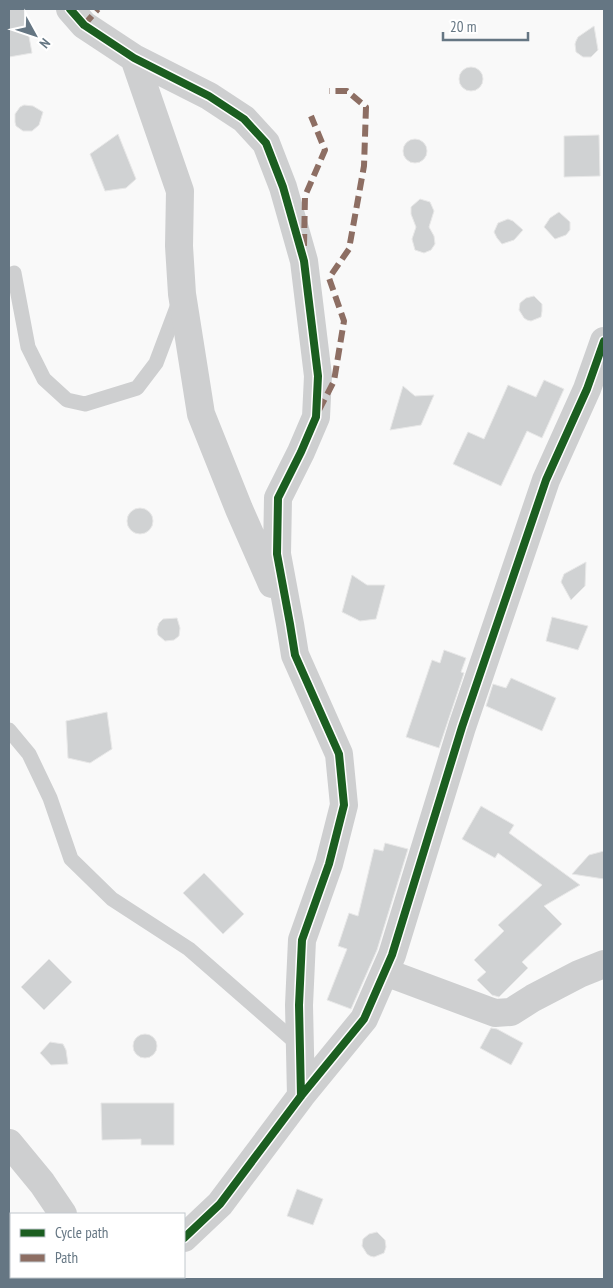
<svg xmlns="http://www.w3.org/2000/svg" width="613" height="1288" font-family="'PT Sans Narrow',sans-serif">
<rect width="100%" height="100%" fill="#f9f9f9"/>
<path fill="#d0d2d3" stroke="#e8e8e8" d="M9 9H24L32 53 9 57Z
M594 26 598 50 591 57H583L576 52 575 44 576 41 578 37Z
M459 79a12 12 0 1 1 24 0a12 12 0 1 1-24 0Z
M24 105 33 106 43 112 39 125 32 131H23L16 126 15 122V114L20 107Z
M118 134 136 179 126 188 105 191 90 154Z
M599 135 600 176 564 177V136Z
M403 151a12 12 0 1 1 24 0a12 12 0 1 1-24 0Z
M420 199 430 202 434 211 429 227 434 236 435 244 431 250 424 253 415 250 412 239 416 227 411 214V207Z
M559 212 570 222V230L566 235 555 239 544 227 550 218Z
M508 219 513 221 523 230 514 240 502 244 497 238 494 232 498 223Z
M534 296 542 304V311L541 317 531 321 527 320 524 318 519 310 520 303 526 298Z
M544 380 564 389 542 438 527 431 501 486 453 464 468 432 484 439 508 385 536 397Z
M403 386 415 396 434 395 421 425 390 430Z
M127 521a13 13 0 1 1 26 0a13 13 0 1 1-26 0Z
M586 562 585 586 571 600 561 582 564 574Z
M352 575 367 585H385L376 619 360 621 342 612Z
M552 617 588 626 578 650 546 641Z
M177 618 180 628 179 636 174 640 165 641 158 635 157 629 159 623 163 619Z
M444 650 466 658 461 672 464 673 439 748 406 737 432 660 440 663Z
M511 678 556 698 542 731 486 706 493 684 506 688Z
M107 712 112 749 90 763 68 758 66 721Z
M481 806 514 825 509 833 580 885 544 906 562 924 522 962 528 968 499 997 492 995 477 980 486 972 474 960 504 931 498 925 542 885 498 853 495 858 462 839Z
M385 843 408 849 377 950 351 1009 327 1000 347 949 338 946 349 913 358 916 374 849 383 851Z
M604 851V879L572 874 589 855Z
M204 873 244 914 223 934 183 893Z
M49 959 72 982 44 1010 21 987Z
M491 1028 497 1029 523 1043 511 1065 480 1048Z
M133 1046a12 12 0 1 1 24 0a12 12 0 1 1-24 0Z
M50 1042 63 1044 66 1050 68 1064 51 1065 40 1053Z
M101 1103H174V1145H141V1139L102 1140Z
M297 1189 323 1199 313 1225 287 1216Z
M377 1232 385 1240 386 1247 384 1253 374 1257 370 1256 367 1254 362 1246 363 1239 369 1234Z"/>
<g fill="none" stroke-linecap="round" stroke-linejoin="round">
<path stroke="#cecfd0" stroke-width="15" d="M14 273 28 347 44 379 67 400 85 404 137 388 156 363 179 302
M9 730 29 754 50 798 71 859 112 899 189 949 300 1046"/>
<path stroke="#cecfd0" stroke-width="28" d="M70 9 84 25 134 58 209 96 244 119 266 143 283 187 304 261 318 376 316 417 301 452 278 498 277 554 290 624 295 655 339 754 344 805 329 864 302 940 299 1005 301 1096
M134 58 180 191 179 246 182 294 201 414 239 509 272 584
M385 972 495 1013 511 1012 533 998 579 974 604 964
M9 1143 42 1183 63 1214
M184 1238 220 1204 301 1096 364 1019 392 955 462 727 546 480 587 389 604 341
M101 1277 102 1279
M131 1279 134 1277"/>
<path stroke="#8d6e63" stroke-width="6" stroke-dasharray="12 6" stroke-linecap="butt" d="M84 25 98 9
M304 246 305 196 325 150 311 116
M319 410 334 381 344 321 329 278 349 249 364 166 366 107 347 91H329"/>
<defs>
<path id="cycleway" d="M70 9 84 25 134 58 209 96 244 119 266 143 283 187 304 261 318 376 316 417 301 452 278 498 277 554 290 624 295 655 339 754 344 805 329 864 302 940 299 1005 301 1096
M184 1238 220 1204 301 1096 364 1019 392 955 462 727 546 480 587 389 604 341"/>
</defs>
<use href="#cycleway" stroke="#fff" stroke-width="11"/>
<use href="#cycleway" stroke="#1b5e20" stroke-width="8"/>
</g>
<rect width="613" height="1288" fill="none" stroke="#657683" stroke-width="20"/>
<rect x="10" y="1213" width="175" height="65" fill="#ffffff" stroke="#c1c8cd"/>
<rect x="20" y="1229" width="25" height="8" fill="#1b5e20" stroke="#c1c8cd"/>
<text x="55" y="1238" font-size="15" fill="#657683">Cycle path</text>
<rect x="20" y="1254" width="25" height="8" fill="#8d6e63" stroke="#c1c8cd"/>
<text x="55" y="1263" font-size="15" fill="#657683">Path</text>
<g transform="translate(35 35) rotate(130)" stroke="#ffffff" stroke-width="4" paint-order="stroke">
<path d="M0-4L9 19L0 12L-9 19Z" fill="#657683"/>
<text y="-8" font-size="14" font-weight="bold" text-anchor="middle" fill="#657683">N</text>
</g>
<path d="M443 32v8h85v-8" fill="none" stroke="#657683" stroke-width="2.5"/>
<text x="450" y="32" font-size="15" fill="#657683" stroke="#ffffff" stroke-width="4" paint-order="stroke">20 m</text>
</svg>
